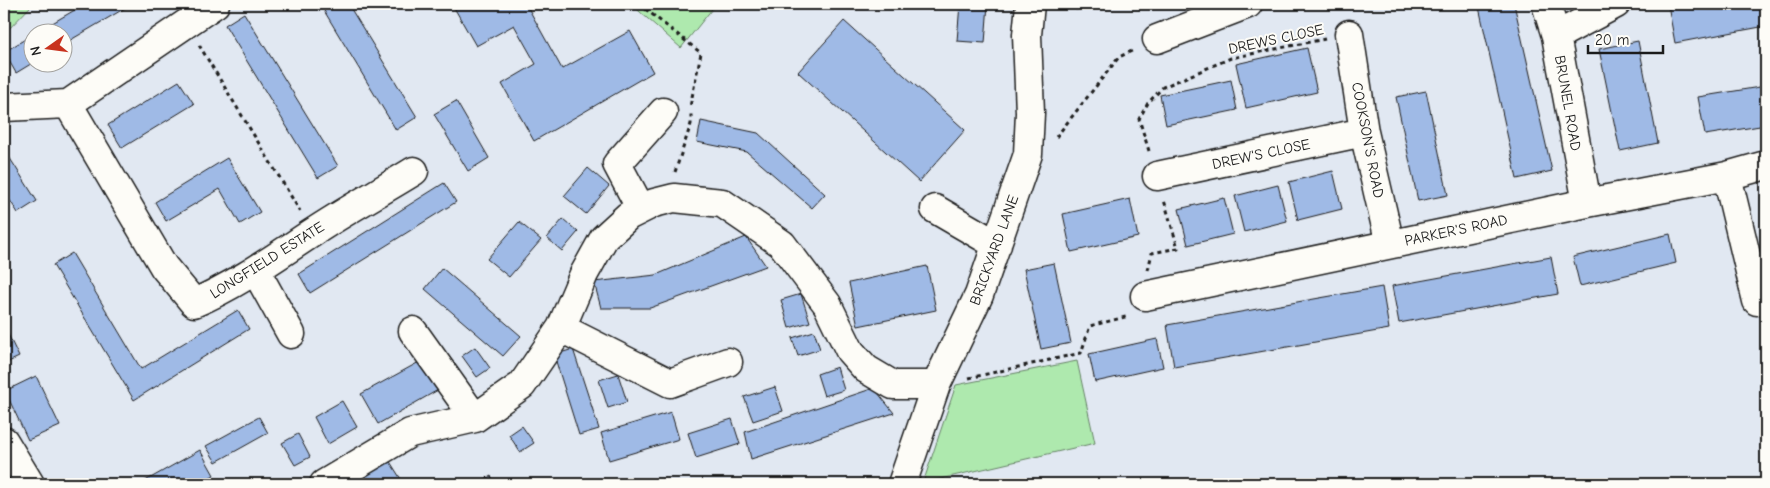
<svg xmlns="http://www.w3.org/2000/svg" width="1770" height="488" font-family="'Comic Neue',sans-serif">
<rect width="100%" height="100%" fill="#e1e8f2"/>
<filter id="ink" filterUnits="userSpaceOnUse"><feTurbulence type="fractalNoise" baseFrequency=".02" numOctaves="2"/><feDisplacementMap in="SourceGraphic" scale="10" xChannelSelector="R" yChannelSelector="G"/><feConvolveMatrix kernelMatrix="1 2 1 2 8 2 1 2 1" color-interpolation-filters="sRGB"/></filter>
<g filter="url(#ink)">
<path fill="#aee9ae" stroke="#658265" d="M4 4H33L4 34Z
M631 4H716L681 48Z
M1077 361 1095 443 923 483 956 385Z"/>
<path fill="#9fbae6" stroke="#1c1c1c" d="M85 4H132L62 45V32H37Z
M320 4H348L417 117 396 130Z
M452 4H526L562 69 630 31 653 72 534 141 502 84 536 64 514 25 476 46Z
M960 4H988L985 43 957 41Z
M1063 4H1079L1077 10Z
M1492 4H1514L1552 171 1517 179 1479 7Z
M1674 4H1766V26L1675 43 1668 5Z
M244 13 338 166 318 178 225 25Z
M844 21 965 130 919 182 798 72Z
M32 35 34 62 16 73 4 52Z
M1638 41 1658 143 1620 151 1599 49Z
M1307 48 1317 92 1246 108 1236 64Z
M1231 80 1237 110 1166 125 1160 95Z
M179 81 194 104 122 148 108 125Z
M1766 86V125L1705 135 1698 97Z
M1426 91 1448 195 1418 201 1396 97Z
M456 101 489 158 468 171 434 114Z
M701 121 758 133 825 194 812 208 747 152 697 142Z
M4 149 37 201 18 213 4 191Z
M227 158 260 212 240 224 220 189 166 221 155 202Z
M588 168 609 186 586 214 564 196Z
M1333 171 1342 209 1298 220 1289 182Z
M444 183 456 202 310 293 299 274Z
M1278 185 1287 221 1244 232 1235 196Z
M1224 198 1233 234 1188 245 1179 209Z
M1130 199 1138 237 1071 252 1063 214Z
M563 219 578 232 562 251 547 238Z
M519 222 541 240 509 277 487 259Z
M1670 234 1676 263 1580 286 1573 257Z
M746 237 766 266 650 308H601L594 282 656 275Z
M72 253 141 369 238 310 249 329 134 400 53 265Z
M1551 257 1558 294 1399 323 1392 286Z
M1054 263 1071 343 1041 349 1024 269Z
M927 266 936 310 858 326 849 283Z
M442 268 521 336 503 356 425 289Z
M1382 287 1389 329 1174 367 1167 325Z
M801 294 810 322 789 328 781 300Z
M4 326 19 357 4 364Z
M814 331 820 349 798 356 792 338Z
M1157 339 1163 367 1095 382 1089 354Z
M475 347 490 368 477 377 462 356Z
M573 349 599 429 579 435 554 355Z
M421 361 438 390 378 424 361 394Z
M837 367 844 390 824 396 817 374Z
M618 374 627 402 608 408 599 380Z
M36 376 60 426 28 440 5 391Z
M775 387 783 411 753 421 744 397Z
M874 388 894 413 751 459 745 432Z
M342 401 357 427 328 444 314 417Z
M671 412 679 439 609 460 601 433Z
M259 417 268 433 216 462 206 446Z
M732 419 740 444 696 458 688 433Z
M522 426 534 443 520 452 509 435Z
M298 434 310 457 295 465 282 443Z
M200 450 214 475 198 484H140Z
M389 460 404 484H364L360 478Z
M491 476 496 484H476Z"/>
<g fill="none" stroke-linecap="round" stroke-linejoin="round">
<defs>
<path id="minor" d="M1546 4 1556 36 1587 203
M1349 34 1364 132 1390 244
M1556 36 1616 4
M1157 39 1248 4
M68 104 215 4
M4 107 68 104 164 267 194 303C236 285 274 258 312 233 345 211 380 192 414 171
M1157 176 1364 132
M1727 176 1757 301
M641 209 617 164 663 112
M935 209 997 245
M256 271 291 334
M1145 296 1587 203 1727 176 1766 165
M561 328 670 383 728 362
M413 331 475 418
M4 441 30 484
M324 484 410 433 475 418 522 385 561 328 584 274 604 238 628 216 654 203 674 198 722 203 782 244 827 304 850 351 866 369 893 385H936
M902 484 936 385 979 295 1028 154 1030 113 1027 35 1030 4"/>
</defs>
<use href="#minor" stroke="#1c1c1c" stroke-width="31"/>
<path stroke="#1c1c1c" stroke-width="3" stroke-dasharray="4 4" stroke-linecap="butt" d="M639 4 701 53 690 107
M199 45 300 211
M1056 137 1119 57 1134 50
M1149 151 1139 119 1148 103 1163 87 1231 58 1325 39
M675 172 691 124V114
M1148 270 1152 253 1178 248 1164 200
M969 378 1081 353 1090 326 1129 316"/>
<use href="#minor" stroke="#fdfcf7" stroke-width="28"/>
</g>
</g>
<g text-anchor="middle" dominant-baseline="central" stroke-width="4" stroke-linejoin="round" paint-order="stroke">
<g font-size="15" fill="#1c1c1c" stroke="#fdfcf7">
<text transform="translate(1276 39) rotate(-12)">DREWS CLOSE</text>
<text transform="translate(1568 103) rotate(80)">BRUNEL ROAD</text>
<text transform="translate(1368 140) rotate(79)">COOKSON'S ROAD</text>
<text transform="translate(1261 154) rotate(-12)">DREW'S CLOSE</text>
<text transform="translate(1456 230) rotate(-12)">PARKER'S ROAD</text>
<text transform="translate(994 250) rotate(-70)">BRICKYARD LANE</text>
<text transform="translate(267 260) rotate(-32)">LONGFIELD ESTATE</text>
</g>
</g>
<rect width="1770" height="488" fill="none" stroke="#fdfcf7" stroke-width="20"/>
<rect x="10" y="10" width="1750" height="468" fill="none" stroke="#1c1c1c" stroke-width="2" filter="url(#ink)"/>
<g transform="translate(48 48) rotate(256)"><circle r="24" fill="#fdfcf7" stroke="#a3a29f"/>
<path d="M0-4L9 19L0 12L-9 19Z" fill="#c8321e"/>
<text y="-8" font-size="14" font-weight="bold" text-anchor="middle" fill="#1c1c1c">N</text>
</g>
<path d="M1588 45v8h75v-8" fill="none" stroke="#1c1c1c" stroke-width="2.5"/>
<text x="1595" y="45" font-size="15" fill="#1c1c1c" stroke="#fdfcf7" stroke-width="4" paint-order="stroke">20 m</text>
</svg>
